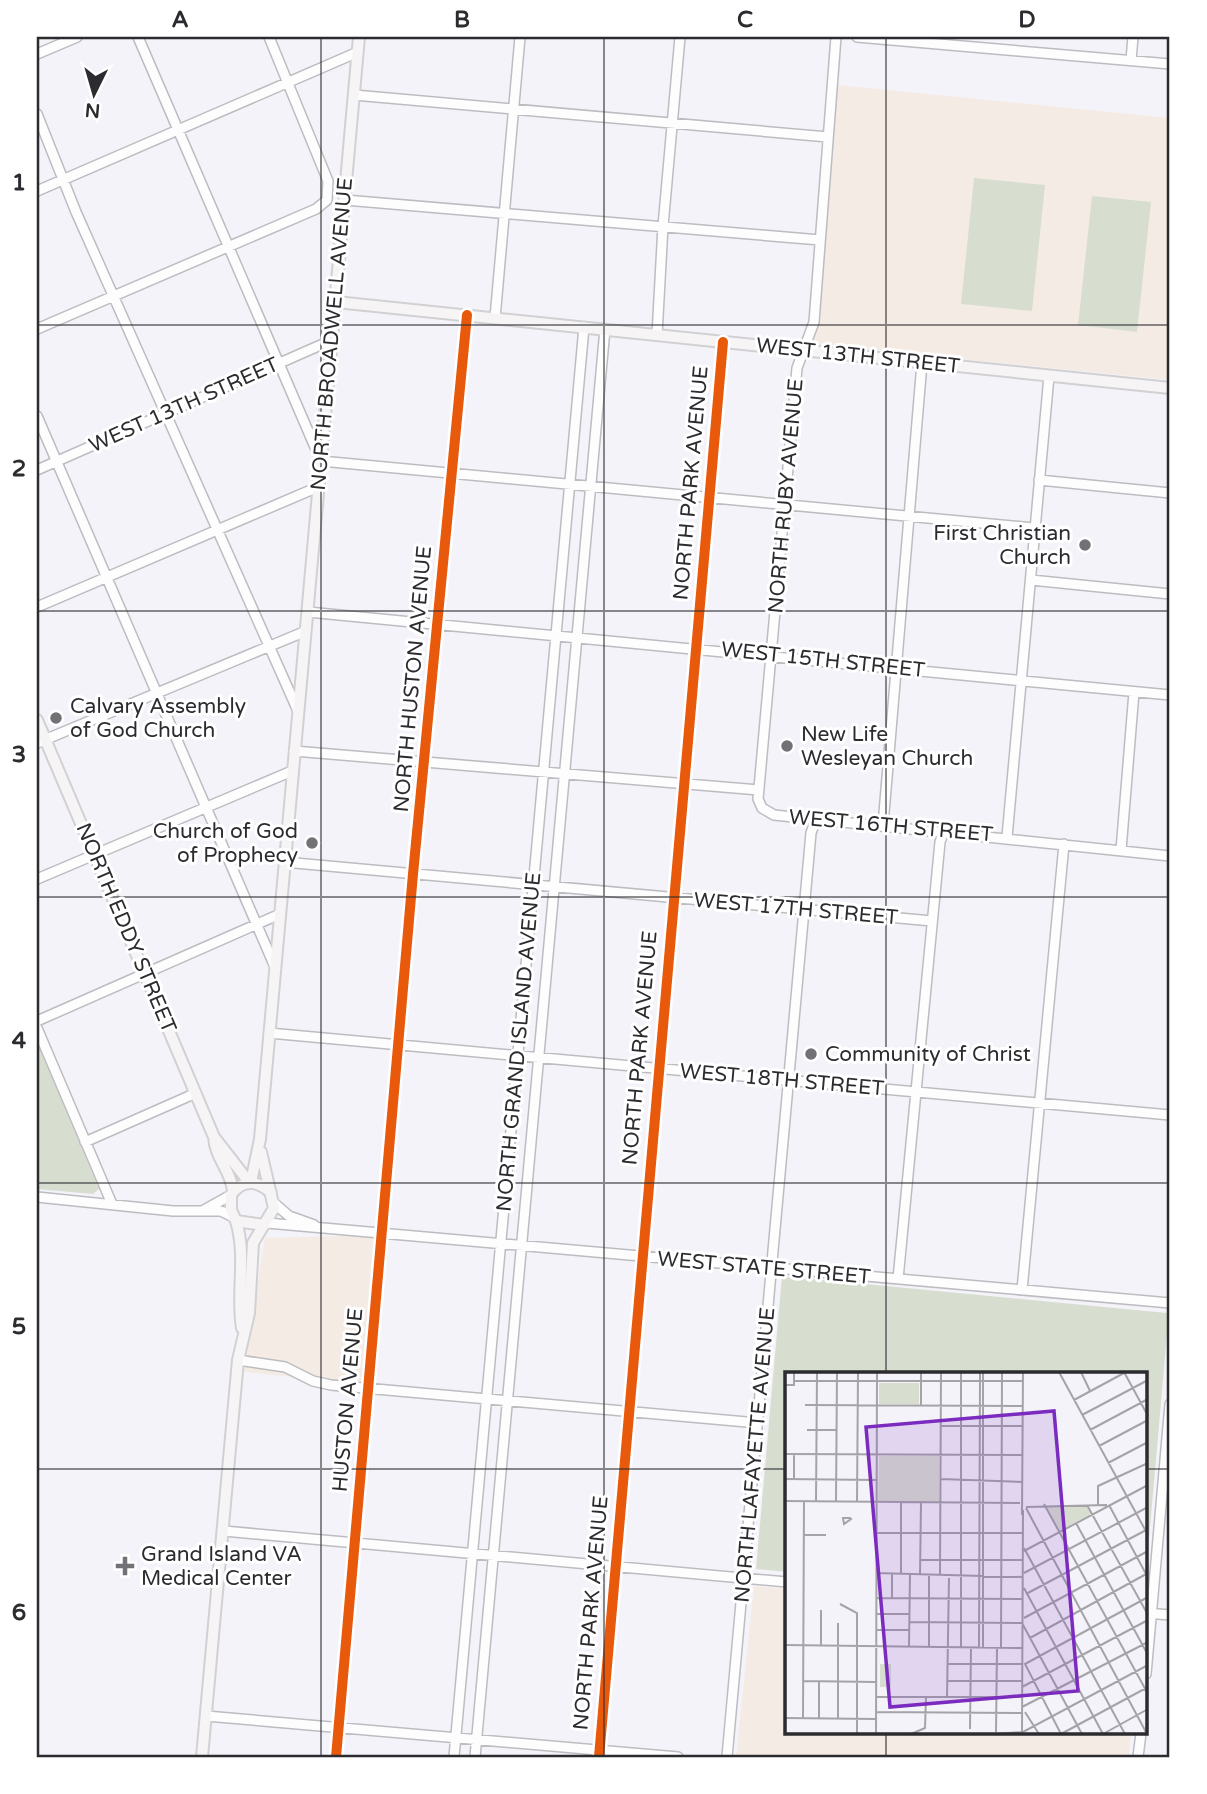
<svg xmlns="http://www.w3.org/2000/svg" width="1207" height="1794" font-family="'Varela Round',sans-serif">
<rect width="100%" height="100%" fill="#f4f3f9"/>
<path fill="#f4ece4" d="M837 85 1170 118V380L812 344Z
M377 1235 364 1384 243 1372 265 1238Z
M754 1586 787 1589V1733H1131L1129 1757H736Z"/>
<path fill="#d7ded0" d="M974 178 1045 185 1032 311 961 304Z
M1092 196 1151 202 1137 332 1078 325Z
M37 1042 99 1189 93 1194 37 1189Z
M782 1276 1167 1313 1168 1323 1146 1573V1374H787V1572L756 1569Z"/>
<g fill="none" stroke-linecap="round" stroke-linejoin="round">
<defs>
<path id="minor" d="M138 37 321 461 1034 528
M836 37 814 322 797 368 758 799 762 808 774 815 1170 856
M857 37 1170 64
M37 54 77 37
M1131 60 1133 37
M354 95 828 137
M37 114 76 212 298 711
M37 191 358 52
M345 200 820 240
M495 318 520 37
M37 329 316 209 327 200 328 181 269 37
M657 335 663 226 680 37
M37 416 275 967
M37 470 332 340
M1039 480 1170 493
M1031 580 1170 594
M37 607 318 487
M308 612 1170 695
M37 743 306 631
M294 751 759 790
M883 825 922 363
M1007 837 1049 376
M1121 850 1134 692
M284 862 932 921
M37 879 292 771
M37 1021 280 914
M37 1028 112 1204
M269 1033 1170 1115
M85 1142 196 1093
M37 1197 173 1211H221L233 1217
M274 1203 289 1216 314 1225
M204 1210 231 1195
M267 1223 1170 1303
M898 1279 940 842 944 831
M1022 1290 1064 844
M238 1360 285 1367 313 1381 331 1385 758 1423
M224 1531 787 1582
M1147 1613 1170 1615
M1146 1674 1170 1404
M206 1716 678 1757
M336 1757 413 874 467 315
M454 1757 584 327
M475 1757 605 329
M599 1757 723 342
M727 1757 811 833 816 819
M1138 1757 1141 1733"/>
<path id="major" d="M336 302 1170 388
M37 720 214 1137 249 1182
M214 1137C215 1158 231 1170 233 1191
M251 1182 260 1139 359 37
M236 1221C247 1257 236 1292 242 1328
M264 1225 236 1221 231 1210V1195C242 1179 258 1180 271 1193
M202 1757 238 1360 249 1313 253 1243 274 1208 261 1152"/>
</defs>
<use href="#minor" stroke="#bdbcc0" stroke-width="12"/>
<use href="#major" stroke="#d1d1d3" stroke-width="14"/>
<use href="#minor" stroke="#fdfdfe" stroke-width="9"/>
<use href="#major" stroke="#f7f4f5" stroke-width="10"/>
<defs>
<path id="cycleway" d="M336 1757 413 874 467 315
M599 1757 723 342"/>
</defs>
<use href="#cycleway" stroke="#fff" stroke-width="15"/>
<use href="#cycleway" stroke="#e8590c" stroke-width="10"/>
</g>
<path fill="none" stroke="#2c2b2f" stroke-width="2" stroke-opacity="0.55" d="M321 37V1757M604 37V1757M886 37V1374M37 325H1170M37 611H1170M37 897H1170M37 1183H1170M37 1469H787M1146 1469H1170M886 1733V1757"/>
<g fill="#727176" stroke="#fff" stroke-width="2.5">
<circle cx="1085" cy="545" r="7"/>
<circle cx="56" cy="718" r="7"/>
<circle cx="787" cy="746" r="7"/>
<circle cx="312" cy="843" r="7"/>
<circle cx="811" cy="1054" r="7"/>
<path d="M121.5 1555.5h7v7h7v7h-7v7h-7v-7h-7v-7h7z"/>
</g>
<g text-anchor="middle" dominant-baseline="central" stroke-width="6" stroke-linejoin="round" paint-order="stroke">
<g font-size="21" fill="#2c2b2f" stroke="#fff">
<text transform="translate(332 334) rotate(-85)">NORTH BROADWELL AVENUE</text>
<text transform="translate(858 356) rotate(6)">WEST 13TH STREET</text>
<text transform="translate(184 405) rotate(-24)">WEST 13TH STREET</text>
<text transform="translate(691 483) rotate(-85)">NORTH PARK AVENUE</text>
<text transform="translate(786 496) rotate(-85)">NORTH RUBY AVENUE</text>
<text transform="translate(823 660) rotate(6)">WEST 15TH STREET</text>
<text transform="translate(413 679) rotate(-85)">NORTH HUSTON AVENUE</text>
<text transform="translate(891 826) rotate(5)">WEST 16TH STREET</text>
<text transform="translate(796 909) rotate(5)">WEST 17TH STREET</text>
<text transform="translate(126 928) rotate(67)">NORTH EDDY STREET</text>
<text transform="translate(519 1042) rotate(-85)">NORTH GRAND ISLAND AVENUE</text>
<text transform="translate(640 1048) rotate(-85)">NORTH PARK AVENUE</text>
<text transform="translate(782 1080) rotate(5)">WEST 18TH STREET</text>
<text transform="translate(764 1268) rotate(5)">WEST STATE STREET</text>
<text transform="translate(348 1400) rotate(-85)">HUSTON AVENUE</text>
<text transform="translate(755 1455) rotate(-85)">NORTH LAFAYETTE AVENUE</text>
<text transform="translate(591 1613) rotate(-85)">NORTH PARK AVENUE</text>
</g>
<g font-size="21" fill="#2c2b2f" stroke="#fff" text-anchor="start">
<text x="1071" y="533" text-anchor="end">First Christian<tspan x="1071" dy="24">Church</tspan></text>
<text x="70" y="706">Calvary Assembly<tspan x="70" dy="24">of God Church</tspan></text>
<text x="801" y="734">New Life<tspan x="801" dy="24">Wesleyan Church</tspan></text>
<text x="298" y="831" text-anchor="end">Church of God<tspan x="298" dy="24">of Prophecy</tspan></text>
<text x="825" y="1054">Community of Christ</text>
<text x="141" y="1554">Grand Island VA<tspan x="141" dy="24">Medical Center</tspan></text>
</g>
</g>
<g transform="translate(785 1372)">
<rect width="362" height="362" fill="#f4f3f9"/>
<path d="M94 11H134V32H94ZM154 84V130H93L94 84ZM302 134 306 142 274 159 262 135ZM95 292H106V315H95Z" fill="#d7ded0"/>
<path fill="none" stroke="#a4a3a8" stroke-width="2" d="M136 0V34M274 0 363 163M296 0 305 19M339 0 363 44M10 9H238M0 13H9V0M289 28 339 1M20 33 238 34M297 43 363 8M156 54H238M22 58H52M305 58 363 27M314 74 363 48M0 82 238 83M9 82V107M323 91 363 70M0 107 92 108M156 107 238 110M0 129 235 131M31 129 32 0M51 129 52 0M72 130 73 0M259 132 363 322M302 133 363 243M313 133V114L363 91M324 133 361 202M241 135 322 133M241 136 362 362M237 143 238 0M58 146H65L66 147 59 152ZM291 151 363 283M92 161H237M19 163H41M239 176 340 362M239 179 363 113M135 188H237M91 201 237 205M107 201V226M239 201 363 135M116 202V131M135 202 136 131M144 202V275M155 202 156 0M239 216 318 362M241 222 363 157M92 226 237 227M55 232 72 241V362M91 242H124M239 246 363 179M125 250 237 251 297 362M92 258H125M245 266 363 201M0 273 237 276M36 273V238M124 274 125 202M176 275V0M194 275 195 0M198 276V0M216 276 217 0M162 292H237M18 309 91 310M162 309H237M34 310V346M237 315 363 248M91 325H237M162 325 164 206M237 335 363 270M91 340 237 341M240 340 254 362M0 346 91 347M18 346 19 129M53 346V251M185 357 186 276M211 360 212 276M91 362 92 0M126 362 140 356 141 325M210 362 238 360 363 293M237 362 238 138M276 362 240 292 363 225M276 362 363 315M318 362 363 337"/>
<path fill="#7b2cbf" fill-opacity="0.15" stroke="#7b2cbf" stroke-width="3.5" d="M269 39 293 319 105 335 81 55Z"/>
<rect width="362" height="362" fill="none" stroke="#2c2b2f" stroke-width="3.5"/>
</g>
<rect width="1207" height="1794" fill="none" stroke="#ffffff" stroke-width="77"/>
<g transform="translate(94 94) rotate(185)" stroke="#ffffff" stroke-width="5" paint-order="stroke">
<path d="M0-5L12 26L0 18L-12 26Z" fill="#2c2b2f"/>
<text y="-10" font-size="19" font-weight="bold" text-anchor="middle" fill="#2c2b2f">N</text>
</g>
<rect x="38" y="38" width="1130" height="1718" fill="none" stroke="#2c2b2f" stroke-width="2.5"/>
<g font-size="23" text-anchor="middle" font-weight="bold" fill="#2c2b2f">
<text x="180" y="27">A</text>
<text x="462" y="27">B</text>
<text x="745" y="27">C</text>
<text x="1027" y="27">D</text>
<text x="19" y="190">1</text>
<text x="19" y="476">2</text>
<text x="19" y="762">3</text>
<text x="19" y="1048">4</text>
<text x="19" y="1334">5</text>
<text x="19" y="1620">6</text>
</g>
</svg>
